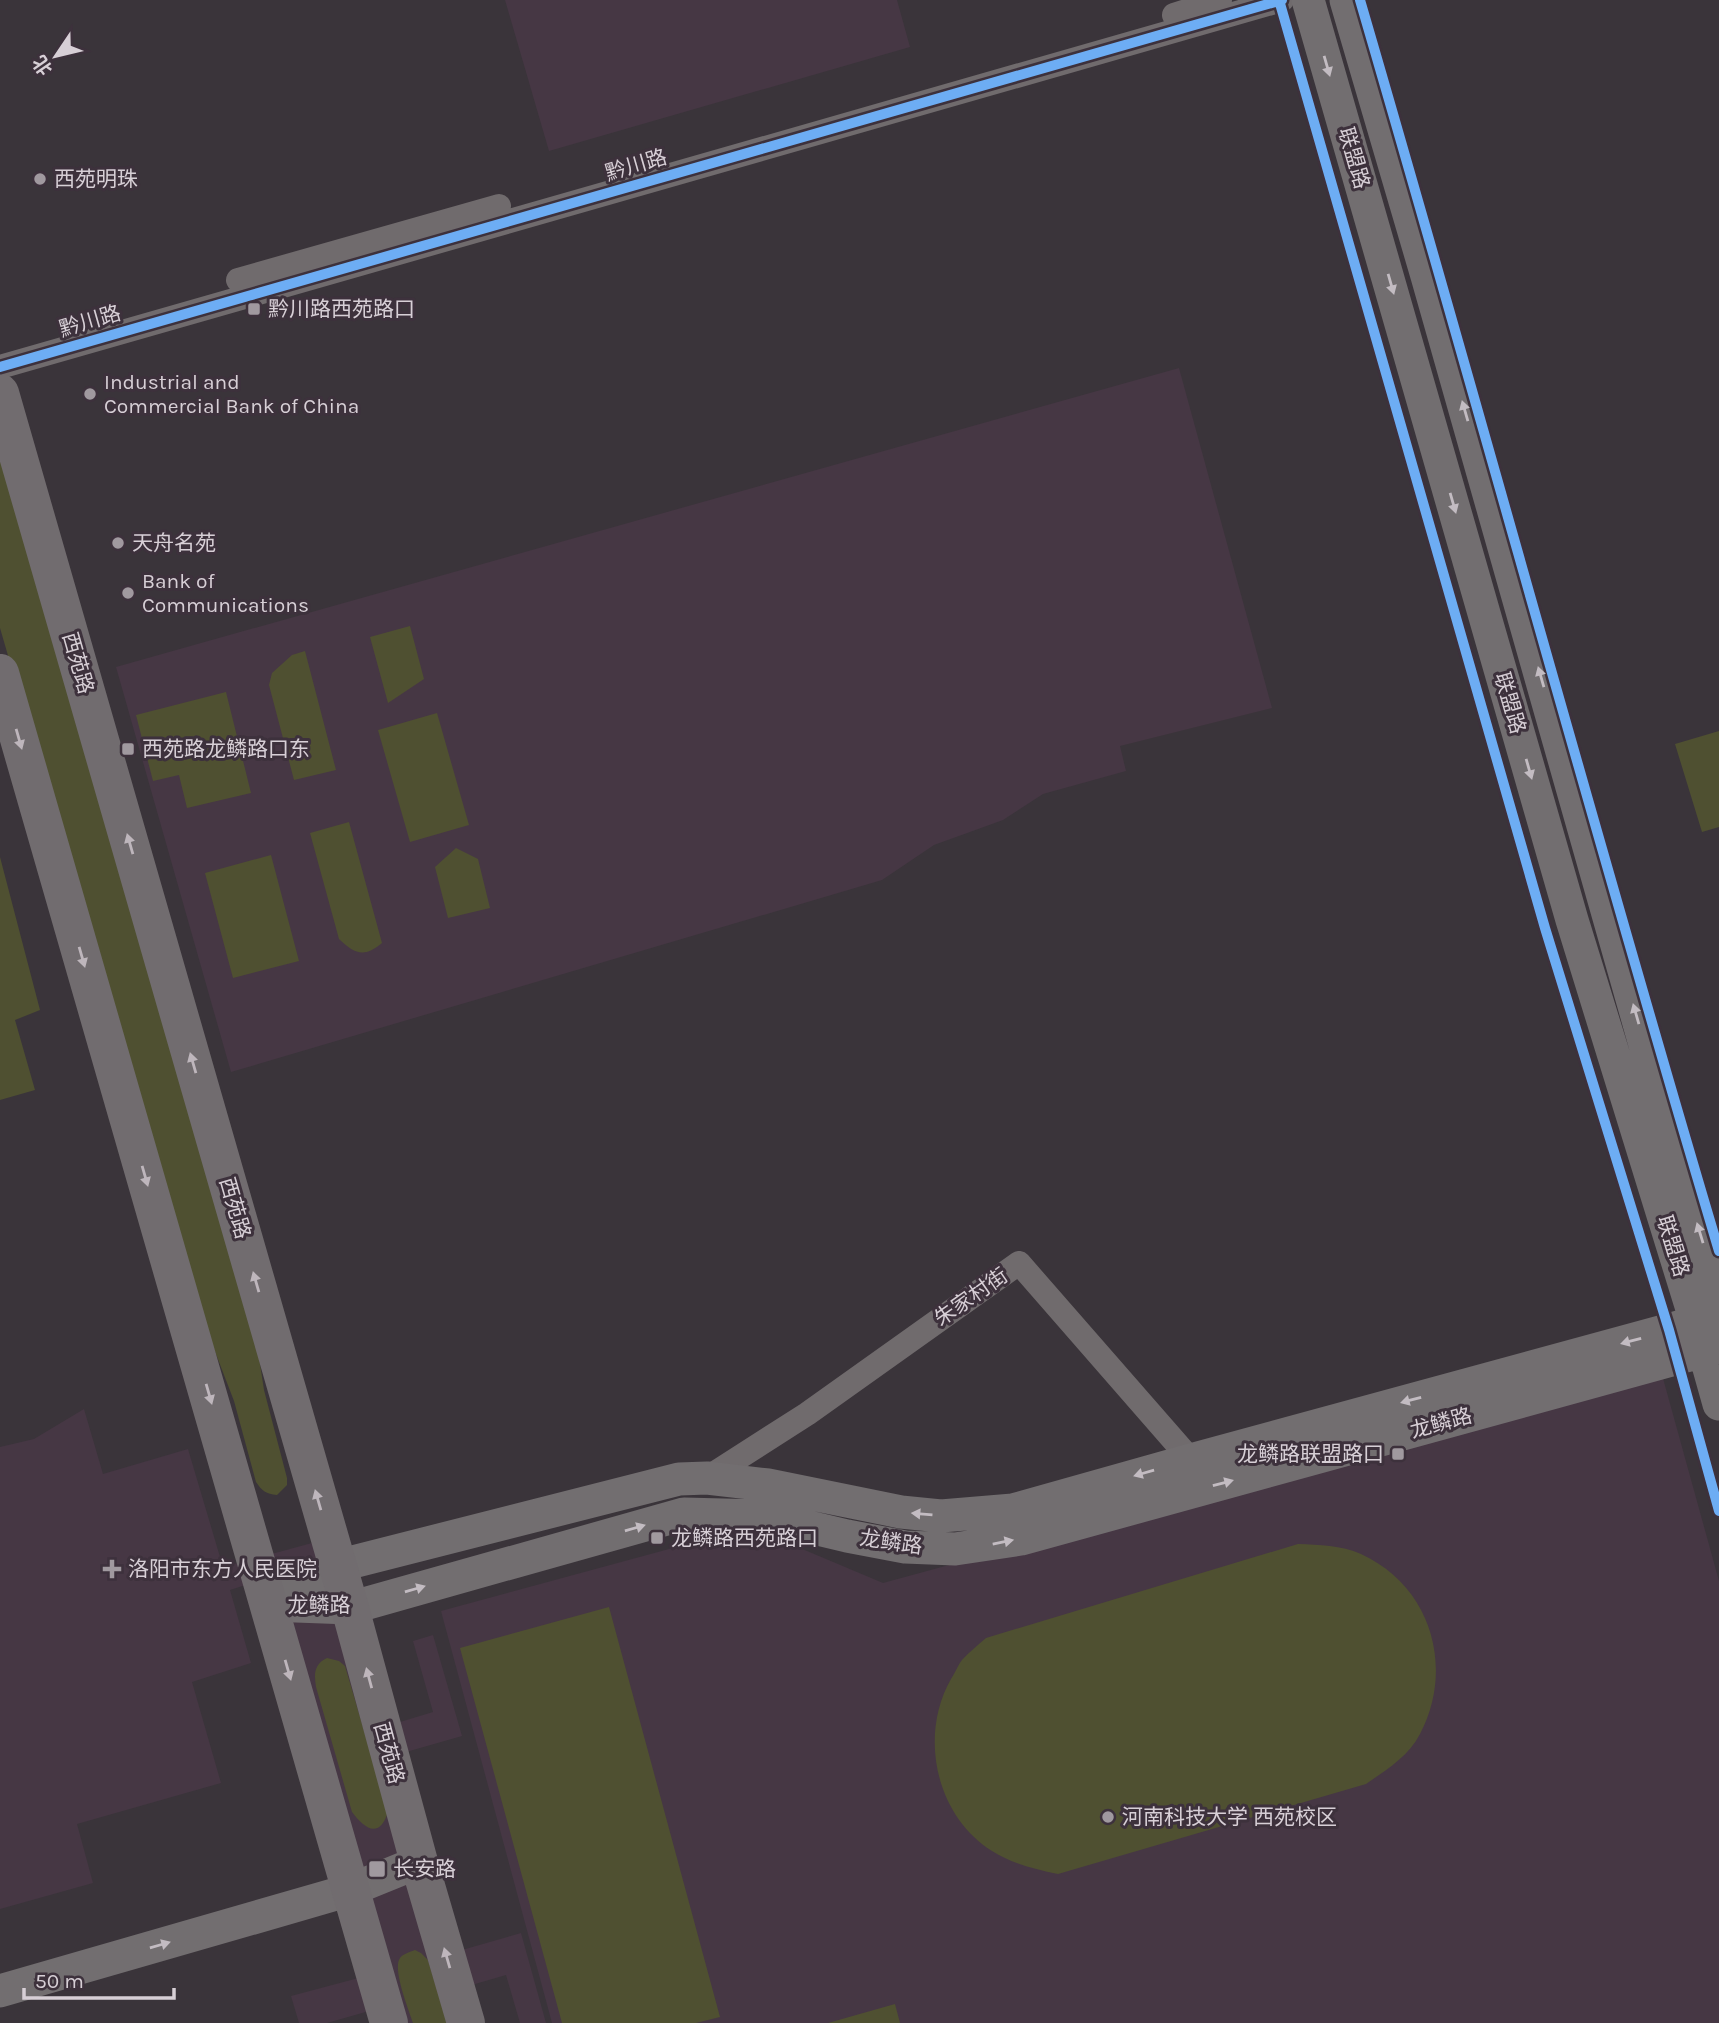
<svg xmlns="http://www.w3.org/2000/svg" width="1719" height="2023" font-family="Karla,'Noto Sans SC',sans-serif">
<rect width="100%" height="100%" fill="#3a343a"/>
<path fill="#463744" d="M505 0H897L910 47 549 151Z
M1179 368 1272 708 1120 746 1126 771 1043 794 1003 820 934 845 882 880 231 1072 116 667Z
M1661 1371 1719 1581V2023H552L441 1611 750 1527 883 1583Z
M84 1409 103 1474 188 1449 223 1567 323 1540 377 1729 433 1712 413 1641 433 1635 462 1736 385 1758 441 1956 521 1933 546 2023H520L506 1975 451 1991 460 2023H380L376 2009 327 2023H299L291 1996 366 1976 255 1582 230 1590 251 1663 192 1682 221 1783 77 1824 93 1883 0 1909V1447L34 1439Z"/>
<path fill="#4f5031" d="M0 421 256 1338 264 1390 287 1478V1485L277 1495C266 1494 262 1491 256 1482L234 1401 196 1302 0 628Z
M410 626 424 679 388 703 370 637Z
M305 651 336 770 294 780 269 685 272 673 292 655Z
M226 692 251 793 187 808 179 775 153 781 136 715Z
M437 713 469 825 410 842 378 730Z
M1719 731V827L1702 832 1675 744Z
M349 822 382 943C364 958 355 954 339 939L310 833Z
M456 848 478 859 490 908 448 918 435 867Z
M271 855 299 961 233 978 205 873Z
M0 857 40 1010 15 1020 35 1090 0 1100Z
M1298 1544C1319 1545 1341 1545 1361 1554 1431 1586 1455 1667 1420 1734 1408 1757 1386 1770 1366 1784L1058 1874C1034 1869 1013 1864 992 1851 935 1815 919 1735 951 1679 955 1673 958 1665 962 1660 969 1652 978 1645 986 1638Z
M609 1607 720 2017 696 2023H562L460 1648Z
M327 1658 339 1661 345 1666 388 1812C379 1840 364 1828 352 1812L316 1687C314 1674 314 1664 327 1658Z
M415 1950 421 1953 428 1960 447 2023H413C409 2010 392 1969 400 1958 403 1954 410 1952 415 1950Z
M895 2004 900 2023H828Z"/>
<g fill="none" stroke-linecap="round" stroke-linejoin="round">
<path stroke="#706b6d" stroke-width="24" d="M1174 15 1220 0
M238 280 499 206
M0 367 1282 0
M707 1478 807 1414 1019 1263 1191 1460"/>
<path stroke="#726e70" stroke-width="33" d="M1308 0 1572 920 1696 1322 1719 1404
M1346 0 1427 276 1663 1108 1719 1298
M269 1605 337 1566 679 1479 707 1478 768 1485 901 1512 941 1516 1013 1510 1191 1460 1719 1316
M269 1605 350 1608 684 1514 763 1516 847 1536 905 1547 955 1549 1021 1539 1719 1347
M0 1991 350 1890 419 1862"/>
<path stroke="#716c6f" stroke-width="38" d="M0 393 350 1608 419 1862 466 2023
M0 673 389 2023"/>
<defs>
<path id="cycleway" d="M1279 0 1545 928 1669 1330 1719 1511
M1360 0C1482 417 1595 836 1719 1251
M0 367 1282 0"/>
</defs>
<use href="#cycleway" stroke="#3d313c" stroke-width="15"/>
<use href="#cycleway" stroke="#6dadf4" stroke-width="10"/>
</g>
<defs><path id="oneway-solid" d="M-6-.8H1V-3.2L6.5 0L1 3.2V.8H-6Z" transform="scale(1.75)"/></defs>
<g fill="#c3bcc2">
<use href="#oneway-solid" transform="translate(1327 66) rotate(74)"/>
<use href="#oneway-solid" transform="translate(1391 284) rotate(74)"/>
<use href="#oneway-solid" transform="translate(1465 411) rotate(-106)"/>
<use href="#oneway-solid" transform="translate(1453 503) rotate(74)"/>
<use href="#oneway-solid" transform="translate(1541 677) rotate(-106)"/>
<use href="#oneway-solid" transform="translate(1529 769) rotate(74)"/>
<use href="#oneway-solid" transform="translate(1636 1014) rotate(-106)"/>
<use href="#oneway-solid" transform="translate(1700 1233) rotate(-107)"/>
<use href="#oneway-solid" transform="translate(1631 1341) rotate(165)"/>
<use href="#oneway-solid" transform="translate(1411 1400) rotate(165)"/>
<use href="#oneway-solid" transform="translate(1144 1473) rotate(164)"/>
<use href="#oneway-solid" transform="translate(1223 1483) rotate(-15)"/>
<use href="#oneway-solid" transform="translate(922 1514) rotate(-175)"/>
<use href="#oneway-solid" transform="translate(635 1528) rotate(-16)"/>
<use href="#oneway-solid" transform="translate(1003 1542) rotate(-11)"/>
<use href="#oneway-solid" transform="translate(415 1589) rotate(-16)"/>
<use href="#oneway-solid" transform="translate(160 1945) rotate(-16)"/>
</g>
<g fill="#beb6bc">
<use href="#oneway-solid" transform="translate(19 739) rotate(74)"/>
<use href="#oneway-solid" transform="translate(130 844) rotate(-106)"/>
<use href="#oneway-solid" transform="translate(82 957) rotate(74)"/>
<use href="#oneway-solid" transform="translate(193 1063) rotate(-106)"/>
<use href="#oneway-solid" transform="translate(145 1176) rotate(74)"/>
<use href="#oneway-solid" transform="translate(256 1282) rotate(-106)"/>
<use href="#oneway-solid" transform="translate(209 1394) rotate(74)"/>
<use href="#oneway-solid" transform="translate(318 1500) rotate(-106)"/>
<use href="#oneway-solid" transform="translate(288 1670) rotate(74)"/>
<use href="#oneway-solid" transform="translate(369 1678) rotate(-105)"/>
<use href="#oneway-solid" transform="translate(447 1958) rotate(-106)"/>
</g>
<g fill="#a0999f" stroke="#3d313c" stroke-width="2.5">
<circle cx="40" cy="179" r="7"/>
<rect x="247" y="302" width="14" height="14" rx="3.5"/>
<circle cx="90" cy="394" r="7"/>
<circle cx="118" cy="543" r="7"/>
<circle cx="128" cy="593" r="7"/>
<rect x="121" y="742" width="14" height="14" rx="3.5"/>
<rect x="1391" y="1447" width="14" height="14" rx="3.5"/>
<rect x="650" y="1531" width="14" height="14" rx="3.5"/>
<path d="M108.5 1558.5h7v7h7v7h-7v7h-7v-7h-7v-7h7z"/>
<circle cx="1108" cy="1817" r="7"/>
<rect x="368" y="1860" width="18" height="18" rx="3.5"/>
</g>
<g text-anchor="middle" dominant-baseline="central" stroke-width="6" stroke-linejoin="round" paint-order="stroke">
<g font-size="21" fill="#d7cfd6" stroke="#3d313c">
<text transform="translate(1354 158) rotate(74)">联盟路</text>
<text transform="translate(636 165) rotate(-16)">黔川路</text>
<text transform="translate(90 321) rotate(-16)">黔川路</text>
<text transform="translate(78 663) rotate(74)">西苑路</text>
<text transform="translate(1510 703) rotate(74)">联盟路</text>
<text transform="translate(235 1208) rotate(74)">西苑路</text>
<text transform="translate(1673 1246) rotate(73)">联盟路</text>
<text transform="translate(971 1297) rotate(-35)">朱家村街</text>
<text transform="translate(1441 1423) rotate(-15)">龙鳞路</text>
<text transform="translate(891 1542) rotate(8)">龙鳞路</text>
<text x="319" y="1605">龙鳞路</text>
<text transform="translate(389 1753) rotate(75)">西苑路</text>
</g>
<g font-size="21" fill="#d7cfd6" stroke="#3d313c" text-anchor="start">
<text x="54" y="179">西苑明珠</text>
<text x="268" y="309">黔川路西苑路口</text>
<text x="104" y="382">Industrial and<tspan x="104" dy="24">Commercial Bank of China</tspan></text>
<text x="132" y="543">天舟名苑</text>
<text x="142" y="581">Bank of<tspan x="142" dy="24">Communications</tspan></text>
<text x="142" y="749">西苑路龙鳞路口东</text>
<text x="1384" y="1454" text-anchor="end">龙鳞路联盟路口</text>
<text x="671" y="1538">龙鳞路西苑路口</text>
<text x="128" y="1569">洛阳市东方人民医院</text>
<text x="1122" y="1817">河南科技大学 西苑校区</text>
<text x="393" y="1869">长安路</text>
</g>
</g>
<g transform="translate(56 56) rotate(235)" stroke="#3d313c" stroke-width="5" paint-order="stroke">
<path d="M0-5L12 26L0 18L-12 26Z" fill="#d7cfd6"/>
<text y="-10" font-size="19" font-weight="bold" text-anchor="middle" fill="#d7cfd6">北</text>
</g>
<path d="M24 1988v10h150v-10" fill="none" stroke="#d7cfd6" stroke-width="3.5"/>
<text x="35" y="1988" font-size="21" fill="#d7cfd6" stroke="#3d313c" stroke-width="5" paint-order="stroke">50 m</text>
</svg>
